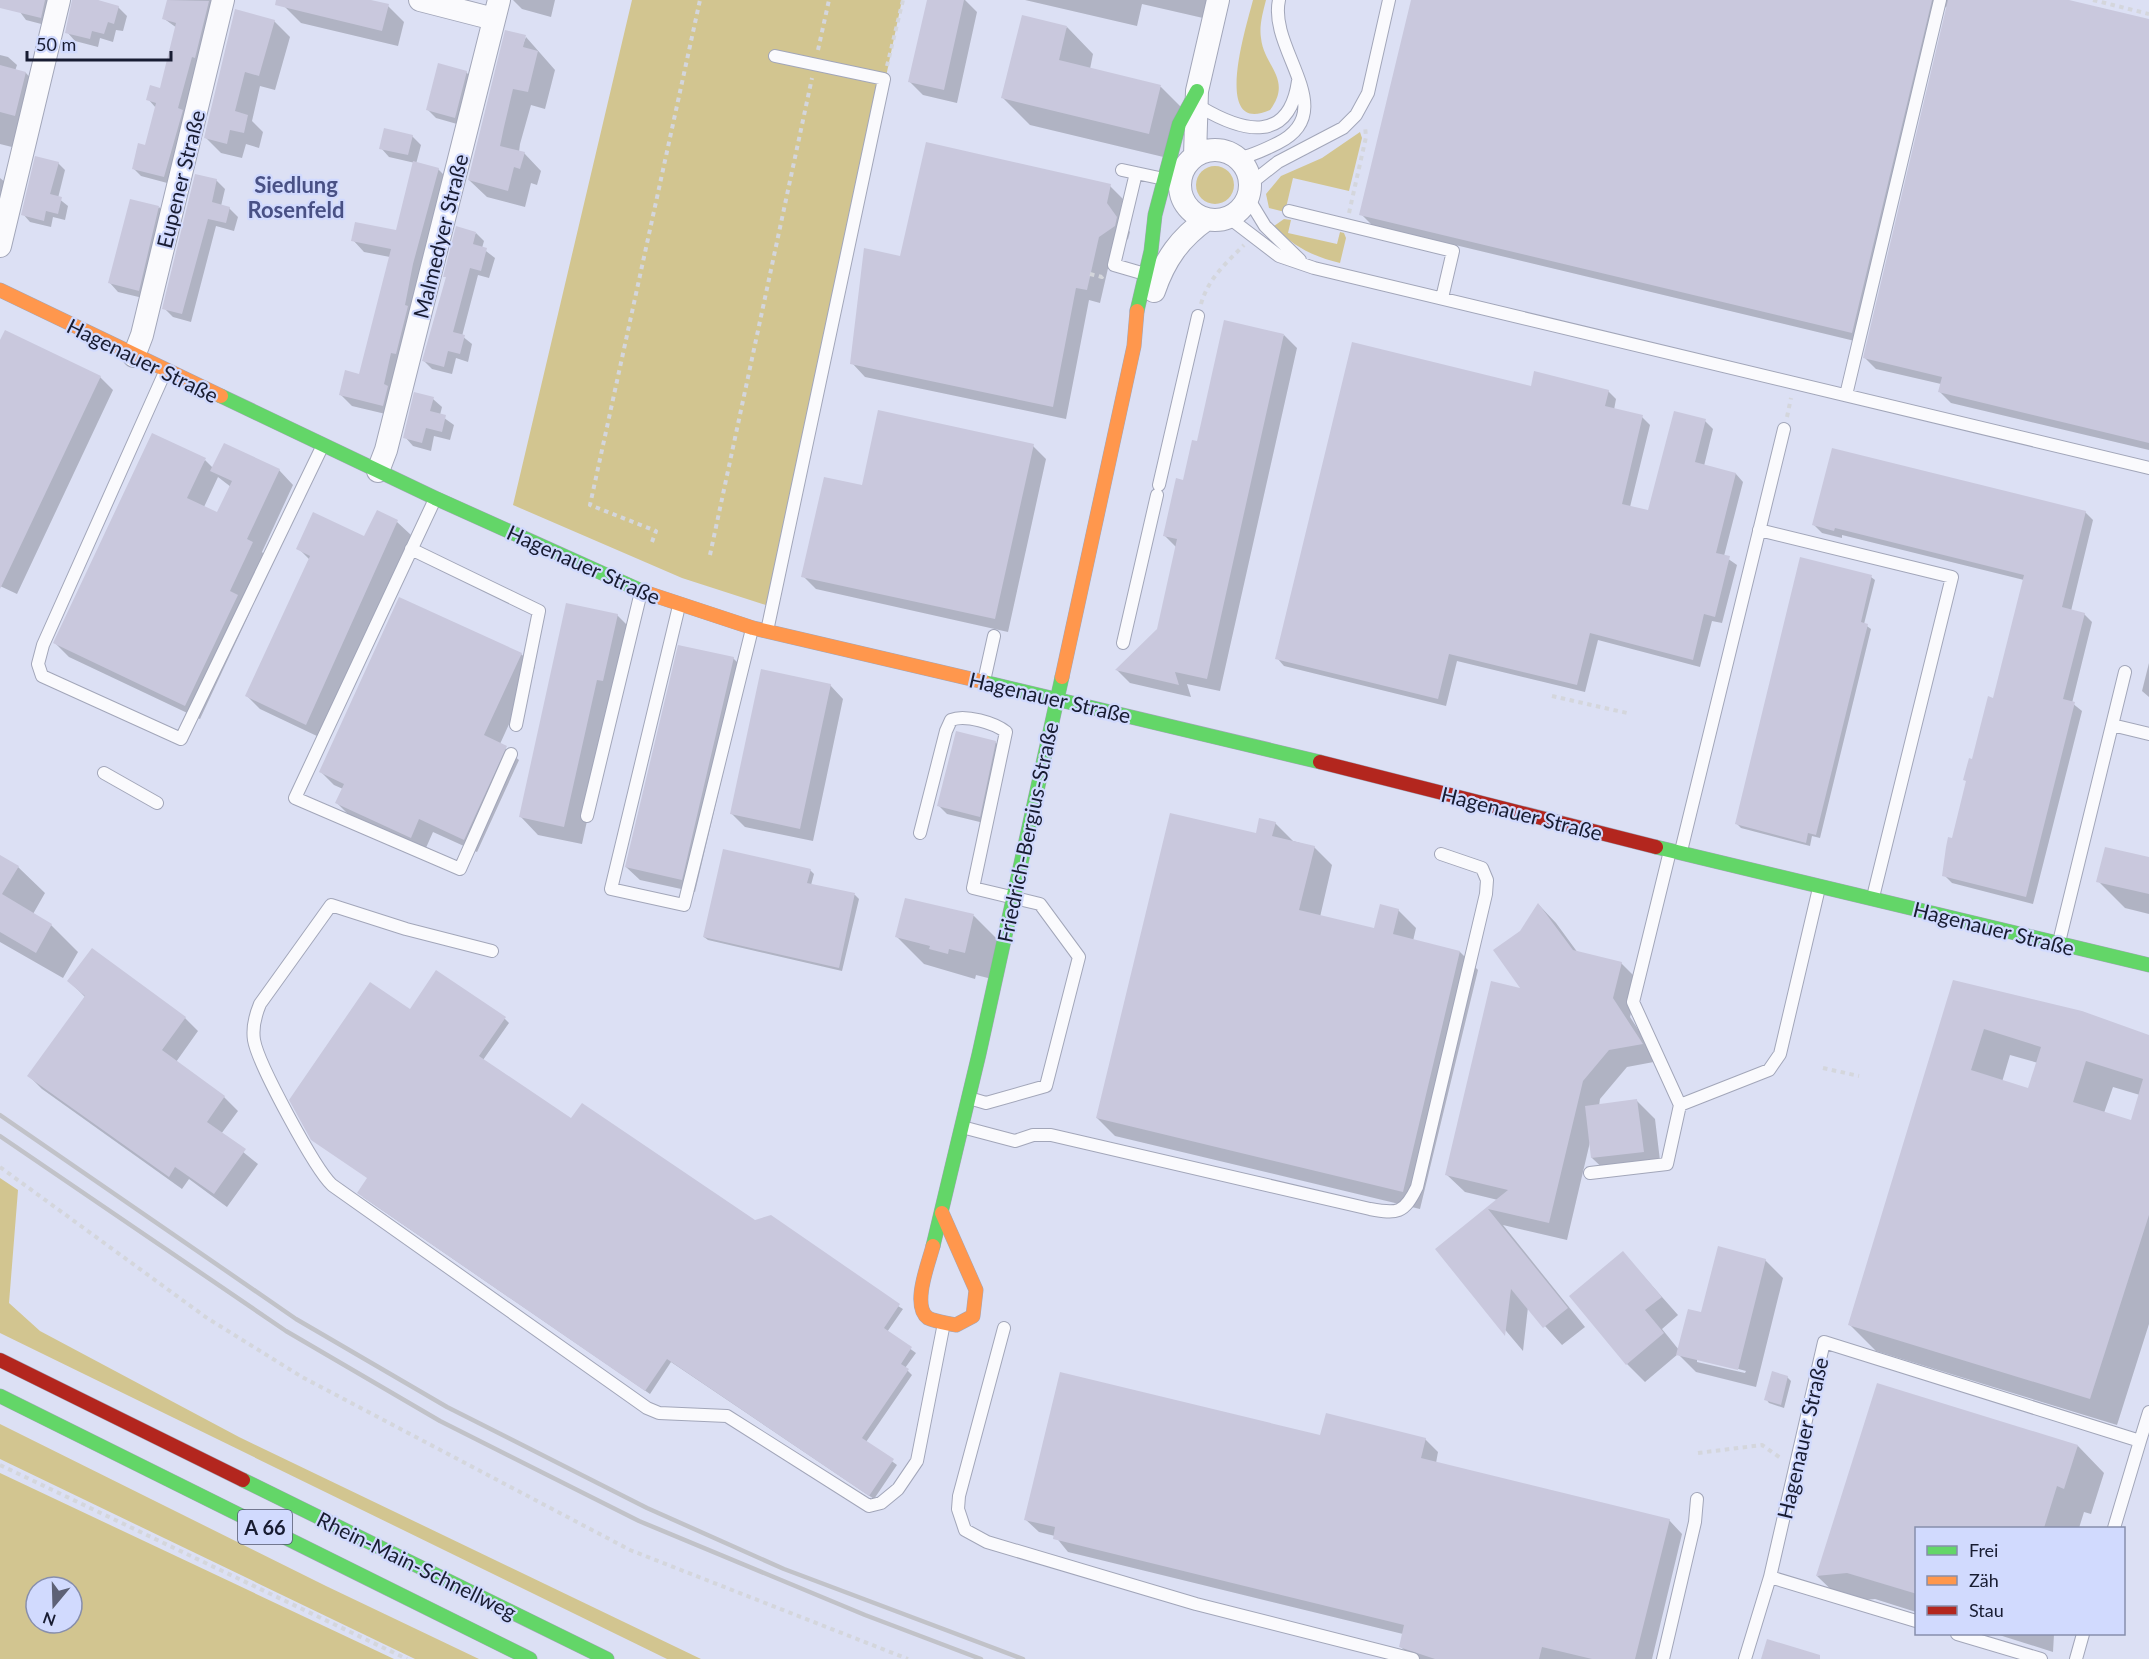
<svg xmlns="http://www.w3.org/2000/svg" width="2149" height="1659" font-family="Lato,sans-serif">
<rect width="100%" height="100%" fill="#dce0f4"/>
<path fill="#d2c590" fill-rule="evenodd" d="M632 0H902L775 608 682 578 513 505Z
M1253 0H1266C1263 12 1259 26 1261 38 1264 67 1293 79 1270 110 1210 137 1248 21 1253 0Z
M1360 132 1362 138 1349 191 1293 178 1285 212 1269 208 1266 194 1281 176 1322 158Z
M1196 185a19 19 0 1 1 38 0a19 19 0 1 1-38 0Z
M1284 219 1291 220 1288 233 1337 244 1340 232 1344 233 1346 238 1340 263C1312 256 1294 247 1274 226Z
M0 1178 18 1190 9 1303 40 1331 239 1437 701 1659H667L0 1333Z
M0 1424 326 1586 479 1659H415L0 1459Z
M0 1473 394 1659H0ZM36 1587H72V1623H36Z"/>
<path fill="#0003" fill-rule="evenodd" d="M11 0H57L49 26 26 20Z
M74 0H96L118 7 127 16 123 31 116 30 113 42 100 38 98 47 75 41 67 32Z
M168 0H219L171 184 141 176 133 168 146 146 156 108 148 99 161 89 177 28 163 18Z
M287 0H367L388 6 404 22 398 46 301 23 285 7Z
M555 0 551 17 522 9 513 0Z
M928 0H965L977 12 957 103 923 95 910 82Z
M1025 0H1207L1203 18 1142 4 1137 26Z
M1412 0H2062L2149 21V450L1951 403 1940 392 1941 384 1876 369 1865 358 1949 5 1943 9 1863 343 1372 225 1361 214Z
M274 21 290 37 275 90 260 86 252 121 263 132 259 148 246 144 242 158 221 153 205 137Z
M1067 27 1093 54 1090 69 1161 87 1187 113 1176 160 1030 125 1003 98Z
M526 37 555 70 545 109 531 105 520 144 519 152 524 153 541 171 537 185 531 183 525 207 487 197 469 180Z
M0 55 8 57 17 65 15 71 26 73 34 82 12 147 0 144Z
M466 72 475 81 464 126 436 118 428 110Z
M412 136 421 145 416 164 438 169 449 180 394 416 352 406 340 394 361 376 390 257 364 252 353 240 397 232 415 163 389 157 381 148Z
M58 163 65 170 58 198 68 206 65 220 53 217 51 227 30 222 23 214Z
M0 178 11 187 0 215Z
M216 180 225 189 221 206 229 208 238 217 234 231 216 226 191 322 173 317 164 308Z
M1110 186 1123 199 1119 217 1130 232 1128 239 1112 251 1100 303 1089 300 1066 419 865 377 852 363Z
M159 207 167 216 147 299 118 292 110 283Z
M476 233 484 241 482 248 495 258 489 278 478 275 462 336 472 344 468 362 456 358 452 374 432 369 424 361 447 278 445 276Z
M1284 335 1297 348 1220 691 1187 684 1191 697 1130 683 1117 670 1158 630 1176 547 1165 536 1198 443Z
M0 344 100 377 113 390 17 594 0 586Z
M1532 388 1608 391 1616 399 1614 410 1642 417 1650 425 1630 507 1649 512 1705 421 1713 429 1704 466 1736 474 1743 482 1724 556 1737 565 1722 623 1712 621 1700 667 1598 640 1585 692 1457 661 1446 706 1284 666 1277 658Z
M433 399 442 407 440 415 454 425 450 440 434 436 431 451 413 446 405 437Z
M1033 446 1046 459 1008 632 816 589 803 576 863 487Z
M205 460 213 468 279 470 293 485 262 552 267 558 245 605 251 610 200 719 69 657 55 643ZM218 477 231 487 218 514 204 507Z
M377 512 397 522 411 535 319 737 260 709 247 696 310 560 298 548 365 538Z
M2085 512 2093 520 2071 611 2084 614 2092 622 2072 703 2082 711 2033 904 1952 883 1944 875 1973 761 1994 700 2024 580 1842 535V538L1822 533 1814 525Z
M1871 577 1875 580 1864 624 1871 629 1820 838 1812 836 1810 846 1741 828 1737 824Z
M617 615 635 633 614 697 582 844 538 835 521 817Z
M521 654 535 667 500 744 519 760 477 852 433 832 425 850 350 816 337 803 343 789 334 785 321 772Z
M733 658 747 672 695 892 640 880 626 867Z
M2149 663V697L2142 691Z
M830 685 843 699 813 841 745 827 731 813Z
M995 742 1004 751 988 824 947 814 939 806Z
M1275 823 1293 841 1314 847 1332 865 1320 917 1375 930 1398 910 1416 928 1413 941 1460 952 1478 970 1420 1209 1115 1136 1097 1118 1257 835Z
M0 856 18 867 45 893 33 914 51 925 78 952 63 978 0 942Z
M2149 859V914L2125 908 2098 881Z
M810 870 814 874 811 885 855 895 859 899 842 971 708 940 704 937Z
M906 899 974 916 1000 942 992 979 976 975 975 979 924 964 897 937Z
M1539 905 1556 923 1578 953 1621 963 1639 981 1630 1017 1659 1061 1627 1067 1600 1099 1599 1106 1637 1101 1655 1119 1661 1169 1610 1175 1592 1158 1590 1142 1567 1240 1503 1225 1585 1327 1562 1345 1528 1307 1523 1351 1437 1249 1498 1200 1465 1192 1447 1175 1524 990 1521 932Z
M69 981 185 1018 198 1031 176 1062 224 1097 238 1111 221 1134 258 1164 227 1207 189 1179 182 1189 42 1089 29 1076 85 997Z
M1954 982 2149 1037V1324L2117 1425 1876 1351 1849 1324ZM2010 1055 2038 1063 2029 1090 2002 1082ZM2113 1087 2140 1095 2132 1122 2104 1113Z
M410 1011 505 1019 509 1023 483 1060 571 1120 755 1222 903 1309 887 1332 916 1353 905 1368 912 1375 866 1442 897 1465 874 1499 671 1362 650 1394 363 1197Z
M1623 1253 1678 1315 1662 1329 1679 1350 1703 1314 1765 1260 1783 1278 1756 1387 1696 1372 1678 1354 1645 1382 1627 1364ZM1697 1358 1746 1371 1745 1373 1697 1362Z
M1787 1377 1791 1381 1784 1408 1769 1403 1766 1399Z
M1321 1437 1425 1439 1438 1452 1436 1463 1669 1520 1682 1534 1652 1659H1413L1400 1646 1403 1634 1068 1552 1055 1536 1039 1532 1025 1519Z
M2078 1446 2104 1473 2091 1514 2084 1512 2079 1528H1916V1612L1875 1599 1844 1602 1817 1576Z
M1996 1634H2054L2053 1652Z"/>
<path fill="#c9c8dd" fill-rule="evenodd" d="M0 0H45L41 18 0 8Z
M72 0H98L119 6 114 24 108 22 104 34 92 31 90 39 65 33Z
M167 0 209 1 195 58 192 57 178 108 183 110 164 177 132 169 138 143 145 145 156 103 146 100 150 85 160 88 176 23 162 19Z
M276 0H371L389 4 382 31 279 6 275 5Z
M927 0H964L944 90 908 82Z
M1411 0H1932L1852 333 1359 215Z
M1948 0H2069L2149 19V443L1938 392 1942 377 1863 358Z
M235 9 275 20 259 76 245 72 235 111 248 115 244 133 230 130 227 144 204 138Z
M1022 15 1067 26 1059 60 1161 85 1149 134 1001 98Z
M505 30 526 35 523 47 538 51 528 92 513 89 504 127 500 146 525 152 520 169 514 167 508 191 468 180Z
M438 63 467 71 455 118 426 110Z
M0 65 26 72 15 116 0 112Z
M384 128 413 135 408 155 379 149Z
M926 142 1111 184 1107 203 1117 217 1115 226 1099 237 1087 290 1076 288 1053 407 850 364 864 248 900 256Z
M35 156 59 162 50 194 62 197 58 214 46 211 44 221 21 215Z
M413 161 439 168 413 264 405 305 408 306 396 354 391 353 384 384 388 386 383 406 339 395 345 370 359 374 391 249 351 241 355 222 396 230Z
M195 174 217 179 212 202 230 207 226 223 208 219 182 314 162 309Z
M130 199 159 206 139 291 108 283Z
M456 226 476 232 473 244 487 248 481 271 470 268 453 332 465 335 460 354 448 351 444 367 422 361 446 277H443Z
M1224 320 1284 334 1207 679 1175 672 1179 685 1115 670 1157 629 1177 539 1163 536 1176 478 1183 480 1192 440 1197 441Z
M5 330 101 376 0 589V340Z
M1352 342 1531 386 1534 371 1609 390 1605 406 1643 415 1622 504 1648 510 1674 411 1706 419 1695 462 1736 473 1716 553 1730 556 1715 617 1704 614 1693 660 1590 633 1577 685 1449 654 1438 699 1275 659Z
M414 392 434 397 430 411 446 415 442 432 426 428 422 443 403 438Z
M878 410 1034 444 995 619 801 577 824 477 862 485Z
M152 433 206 458 187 498 217 512 232 481 210 471 224 443 280 469 247 539 253 542 230 591 238 595 185 706 53 643Z
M1832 448 2086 511 2062 607 2085 613 2063 699 2075 702 2026 897 1942 876 1946 847 1948 837 1952 838 1966 781 1963 780 1969 758 1972 759 1988 696 1993 698 2024 575 1835 528 1834 531 1812 525Z
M377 510 398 520 306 725 245 696 310 556 296 549 313 512 364 536Z
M1800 557 1872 575 1861 622 1868 624 1816 835 1808 833 1806 843 1735 824Z
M399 597 522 653 484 735 507 746 464 840 419 819 411 838 335 803 344 784 319 772Z
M566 603 618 614 603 681 597 680 564 827 519 817Z
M678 645 734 657 682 880 625 867Z
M761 669 831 684 800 829 730 814Z
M956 731 996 741 980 817 937 806Z
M1170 813 1256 833 1259 818 1276 822 1272 836 1315 846 1299 910 1374 928 1380 904 1399 909 1393 934 1460 951 1403 1192 1096 1118Z
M2105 847 2149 857V894L2096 882Z
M723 849 811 869 807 883 855 893 839 968 703 937Z
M0 855 19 866 2 894 52 924 36 953 0 932Z
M905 898 974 914 965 953 949 949 948 954 929 949 930 946 895 937Z
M1538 903 1573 950 1622 962 1613 998 1643 1044 1609 1050 1583 1081 1549 1223 1488 1209 1568 1308 1543 1328 1511 1289 1505 1336 1435 1249 1508 1190 1445 1175 1491 981 1520 988 1493 950 1520 931Z
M92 948 186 1017 162 1050 225 1096 207 1122 246 1149 214 1194 175 1167 169 1177 27 1076 85 996 67 981Z
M436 970 506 1017 479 1056 571 1118 582 1103 755 1220 771 1215 900 1304 884 1328 912 1347 901 1364 909 1369 862 1438 894 1459 869 1496 667 1359 645 1391 357 1193 367 1178 311 1140 289 1100 370 982 410 1009Z
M1953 980 2082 1011 2149 1035V1215L2090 1399 1848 1325ZM1984 1029 2041 1047 2028 1088 1971 1070ZM2086 1061 2143 1079 2131 1120 2073 1102Z
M1637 1099 1644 1152 1591 1158 1585 1106Z
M1718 1246 1766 1259 1738 1370 1676 1355 1688 1309 1701 1312Z
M1623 1251 1662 1297 1645 1310 1664 1333 1626 1365 1569 1296Z
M1772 1371 1788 1376 1781 1405 1764 1400Z
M1060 1372 1320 1435 1326 1413 1426 1438 1421 1458 1670 1519 1635 1659H1592L1542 1647 1539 1659H1435L1399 1647 1404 1625 1053 1539 1055 1527 1024 1520Z
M1877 1383 2078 1445 2064 1489 2057 1486 2044 1528H1917V1594L1847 1573 1816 1576Z
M1767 1639 1820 1655V1659H1761Z"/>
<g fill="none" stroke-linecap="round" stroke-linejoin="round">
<defs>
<path id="lane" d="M1202 108C1243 132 1289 144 1298 81
M1239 158C1252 156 1266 149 1278 143 1342 111 1268 50 1279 0
M1122 170 1164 179
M1136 173 1114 265 1145 274
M1250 184 1278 162 1343 128 1356 115 1368 93 1389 0
M1248 198 1265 226 1300 260
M1289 211 1453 251 1442 298
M1228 217 1279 256 1314 268 2149 468
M165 372 43 645 38 664 42 676 181 739 322 447
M1846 395 1940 0
M1159 485 1198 316
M435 499 295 798 460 869 511 754
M1759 530 1952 577 1873 897
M411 549 539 611 516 725
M679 606 611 889 684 905 752 629
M767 631 884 79 775 56
M1123 643 1157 495
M984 681 994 636
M2112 725 2149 734
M104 773 157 803
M587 816 641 592
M920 833 946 731 951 720C965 714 995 723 1006 732L973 888 1040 904 1079 957 1046 1086 986 1103 969 1098
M1670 851 1633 1002 1680 1105
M1681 851 1784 429
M2059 942 2125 672
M492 951 406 929 331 905 260 1004C255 1016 252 1027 254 1040 258 1064 315 1169 332 1185L647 1408 659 1413 727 1416 869 1506 881 1503 898 1489 917 1461 944 1323
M962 1127 1015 1141 1033 1135H1051L1370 1209C1397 1214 1404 1214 1417 1187L1486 894 1487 880 1482 868 1441 854
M1590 1173 1667 1164 1680 1105 1769 1070 1780 1054 1819 888
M1004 1328 959 1496 958 1509 965 1530 987 1542 1196 1604 1413 1659
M2140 1441 2149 1412
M1916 1621 1770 1577 1824 1342 2140 1441 2114 1528
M1957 1634 2041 1659
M1663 1659 1695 1522 1697 1499
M1745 1659 1770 1577
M2076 1659 2083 1634"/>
<path id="street" d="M420 0 494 19
M1180 185a35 35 0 1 1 70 0a35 35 0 1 1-70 0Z
M1195 156 1197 91 1218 0
M0 246 59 0
M1154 291C1165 259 1180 238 1207 219
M134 356 142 335 223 0
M378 471 386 450 499 0"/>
<path id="fast" d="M1137 311 1151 251 1155 215 1179 124 1197 91
M221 396 435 498 644 592
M984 682 1320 762
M1656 847 2149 965
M933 1246 979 1054 1062 677
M0 1396 530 1659
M243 1480 607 1659"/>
<path id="slow" d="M0 290 221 396
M644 592 753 628 984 682
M1062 677 1134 346 1137 311
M933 1246C929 1262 911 1306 928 1318 936 1322 948 1323 956 1325L973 1316 976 1290 942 1213"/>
<path id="jam" d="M1320 762 1656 847
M0 1360 243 1480"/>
</defs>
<use href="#lane" stroke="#a2a6b9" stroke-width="14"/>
<use href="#street" stroke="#a2a6b9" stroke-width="24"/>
<use href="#fast" stroke="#a2a6b9" stroke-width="15"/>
<use href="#slow" stroke="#a2a6b9" stroke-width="15"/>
<use href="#jam" stroke="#a2a6b9" stroke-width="15"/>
<path stroke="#d4d6dc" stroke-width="4" stroke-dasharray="4.5 4.5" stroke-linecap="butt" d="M2093 0 2149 14
M818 50 829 0
M887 66 903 0
M1349 213 1366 137 1365 126
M1090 274 1102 277 1105 274
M1201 304C1208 279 1226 263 1244 245
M1787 417 1791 398
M652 542 656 531 590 505 700 0
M710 555 812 78
M1552 696 1627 713
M1823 1068 1859 1076
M0 1167 207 1318 302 1377 630 1550 908 1659
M1698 1453 1762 1445 1782 1459
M0 1465 407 1659"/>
<use href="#lane" stroke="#fafafd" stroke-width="12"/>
<use href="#street" stroke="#fafafd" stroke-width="22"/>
<use href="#fast" stroke="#63d668" stroke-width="14"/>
<use href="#slow" stroke="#ff974d" stroke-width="14"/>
<use href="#jam" stroke="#b3261e" stroke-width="14"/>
<path stroke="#c1c2c8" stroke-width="4.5" d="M0 1115 296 1319 447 1407 647 1508 784 1569 1023 1659
M0 1136 286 1331 440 1421 639 1521 865 1615 981 1659"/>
</g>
<g text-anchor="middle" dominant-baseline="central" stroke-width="4.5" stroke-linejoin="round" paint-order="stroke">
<rect fill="#d1dafe" stroke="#50556f" stroke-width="1.5" x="238" y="1510" width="54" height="34" rx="4.5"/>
<g font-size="20" font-weight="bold" fill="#181c32">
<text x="265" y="1527">A 66</text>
</g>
<g font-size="21" fill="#181c32" stroke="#d1dafe">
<text transform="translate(180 179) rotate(-76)">Eupener Straße</text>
<text transform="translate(440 236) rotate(-76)">Malmedyer Straße</text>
<text transform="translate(143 360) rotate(26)">Hagenauer Straße</text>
<text transform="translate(584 564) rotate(24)">Hagenauer Straße</text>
<text transform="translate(1050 697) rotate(13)">Hagenauer Straße</text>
<text transform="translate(1522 813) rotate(14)">Hagenauer Straße</text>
<text transform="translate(1027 832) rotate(-78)">Friedrich-Bergius-Straße</text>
<text transform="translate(1994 928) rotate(14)">Hagenauer Straße</text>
<text transform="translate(1802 1438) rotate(-77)">Hagenauer Straße</text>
<text transform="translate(417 1565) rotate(26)">Rhein-Main-Schnellweg</text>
</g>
<g font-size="22" font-weight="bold" fill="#495185" stroke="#d1dafe">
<text x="296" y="184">Siedlung<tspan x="296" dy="25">Rosenfeld</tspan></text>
</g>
</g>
<rect x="1915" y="1527" width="210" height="108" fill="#d1dafe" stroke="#878eac" stroke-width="1.5"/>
<rect x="1927" y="1546" width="30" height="9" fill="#63d668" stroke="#878eac" stroke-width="1.5"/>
<text x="1969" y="1557" font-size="18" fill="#181c32">Frei</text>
<rect x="1927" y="1576" width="30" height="9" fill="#ff974d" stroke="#878eac" stroke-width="1.5"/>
<text x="1969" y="1587" font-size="18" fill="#181c32">Zäh</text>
<rect x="1927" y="1606" width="30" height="9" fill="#b3261e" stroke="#878eac" stroke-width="1.5"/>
<text x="1969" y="1617" font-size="18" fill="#181c32">Stau</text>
<g transform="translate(54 1605) rotate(199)"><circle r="28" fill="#d1dafe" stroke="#878eac" stroke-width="1.5"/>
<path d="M0-4.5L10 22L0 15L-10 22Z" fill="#5d6176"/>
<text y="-9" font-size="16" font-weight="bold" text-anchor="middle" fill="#181c32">N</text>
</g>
<path d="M27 51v9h144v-9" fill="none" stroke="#181c32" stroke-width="3"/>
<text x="36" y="51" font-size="18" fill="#181c32" stroke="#d1dafe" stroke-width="4.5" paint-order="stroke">50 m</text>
</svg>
